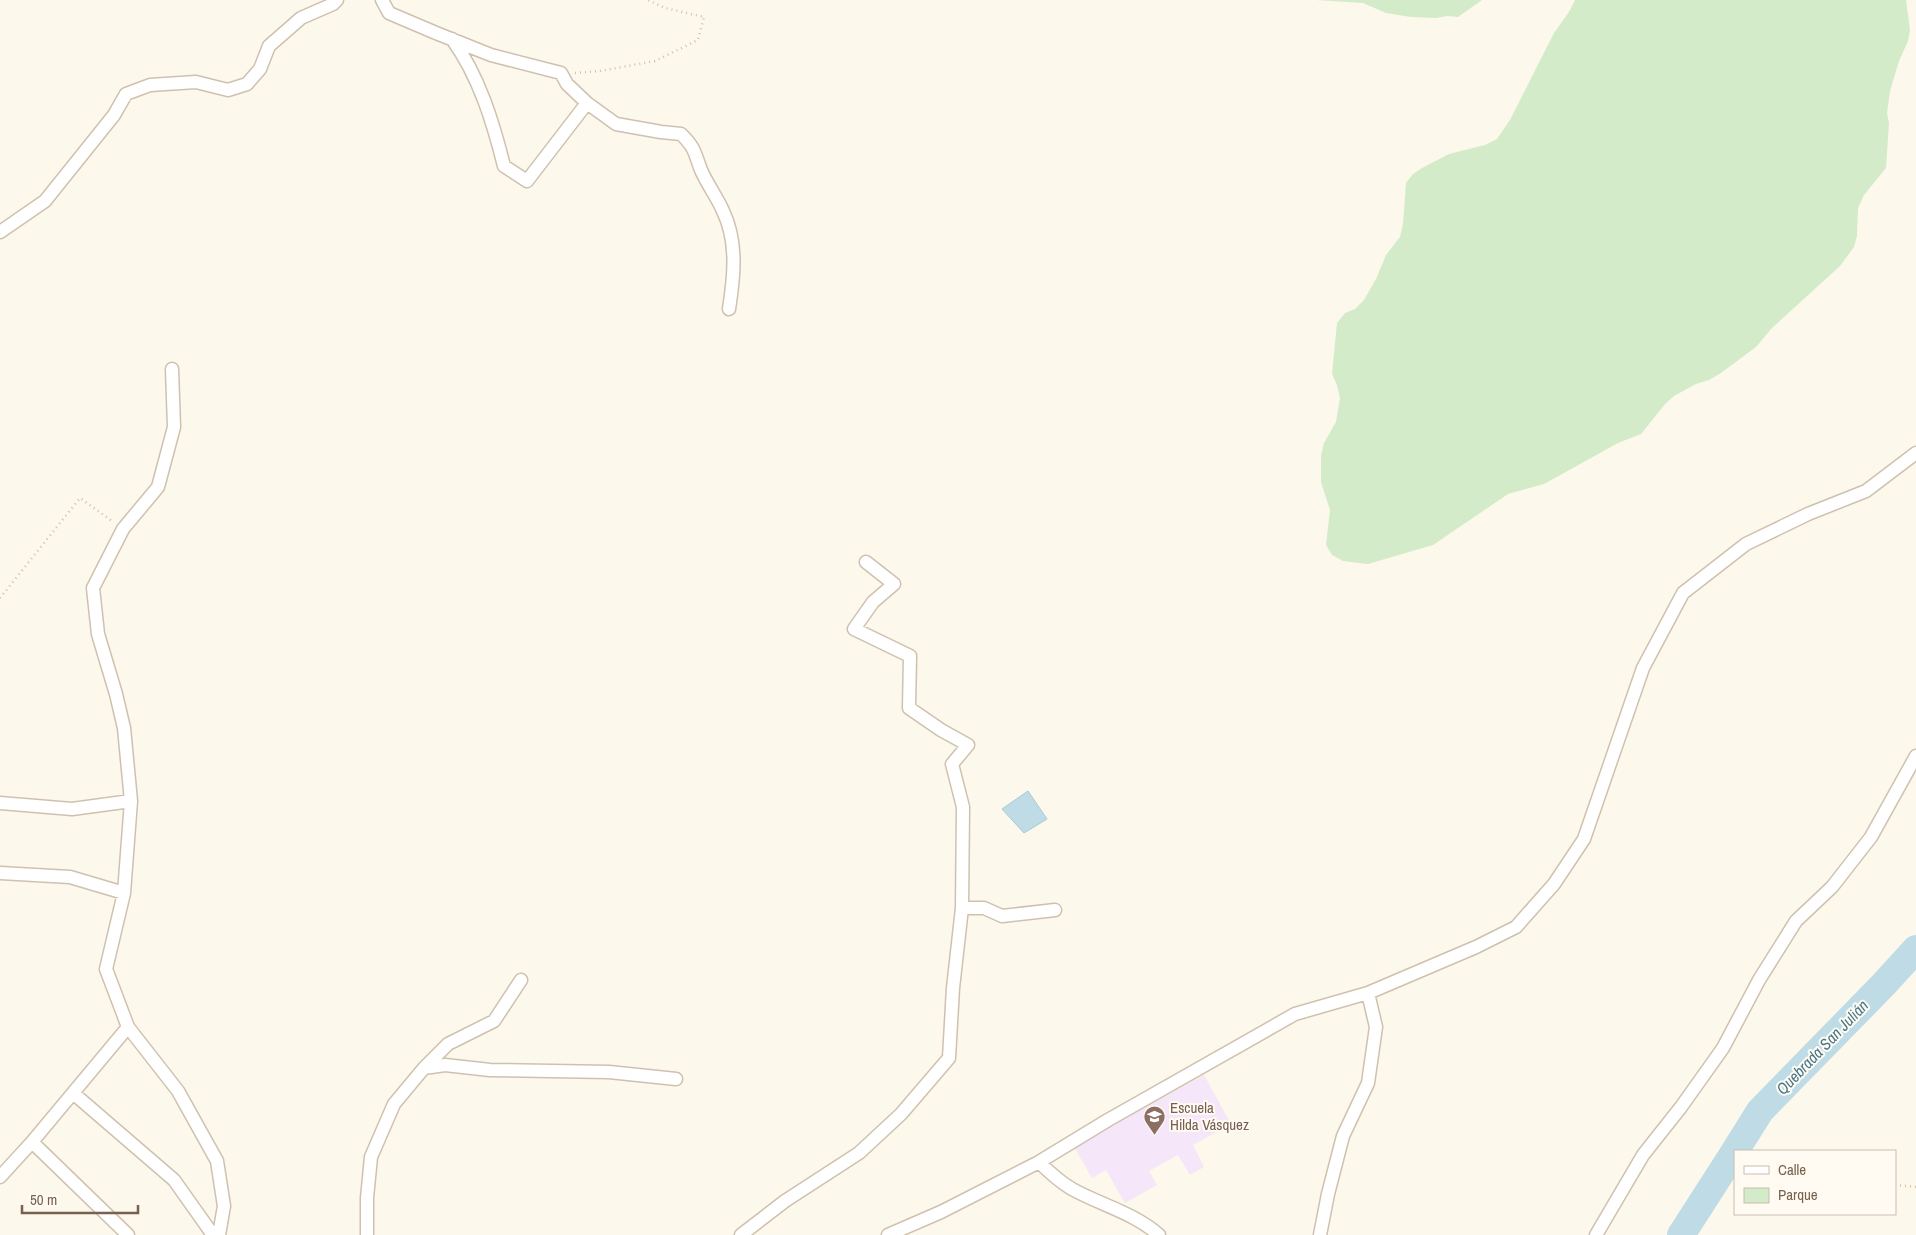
<svg xmlns="http://www.w3.org/2000/svg" width="1916" height="1235" font-family="'Archivo Narrow',sans-serif">
<rect width="100%" height="100%" fill="#fcf8eb"/>
<path fill="#f5e7f9" d="M1204 1075 1231 1124 1193 1145 1204 1167 1190 1175 1178 1155 1149 1171 1157 1185 1125 1203 1106 1170 1092 1178 1074 1147Z"/>
<path fill="#d3ebc9" d="M1316 0H1482L1458 17 1447 16 1436 18 1411 17 1386 13 1363 3Z
M1575 0H1906L1910 30 1908 41 1899 61 1890 91 1887 113 1889 123 1886 168 1864 195 1858 208 1857 236 1854 247 1840 266 1771 329 1756 347 1721 373 1709 380 1696 384 1674 396 1665 404 1641 434 1618 443 1544 484 1508 494 1433 545 1368 564 1343 561 1332 555 1326 545 1330 510 1321 482V456L1324 443 1336 422 1340 398 1337 385 1332 374 1337 323 1345 313 1355 309 1364 300 1376 279 1386 255 1400 237 1403 224 1406 183 1413 174 1422 168 1449 154 1485 145 1497 139 1510 120 1554 33 1569 12Z"/>
<path fill="#bfdce6" stroke="#a6cad8" d="M1028 791 1047 819 1024 833 1002 809Z"/>
<g fill="none" stroke-linecap="round" stroke-linejoin="round">
<path stroke="#bfdce6" stroke-width="28" d="M1735 1151 1760 1111 1884 984 1916 949
M1681 1235 1735 1151"/>
<defs>
<path id="street" d="M382 0 389 13 436 33 491 55 561 73 567 84 587 103 527 181 504 166C493 122 479 76 452 39
M587 103 616 124 661 132 681 134C696 149 694 152 701 170 707 184 717 197 723 211 738 242 734 277 729 309
M0 232 45 201 114 115 126 94 150 85 196 82 228 90 247 84 260 69 269 46 301 18 333 4 337 0
M172 369 174 427 158 487 123 529 93 588 98 634 116 694 124 728 131 801 124 893 106 969 128 1027 178 1091 217 1161 224 1206 219 1235
M0 803 72 809 131 801
M0 873 70 877 124 893
M962 908H984L1002 916 1055 910
M424 1068 445 1065 490 1070 609 1072 676 1079
M73 1093 174 1180 213 1235
M32 1142 128 1235
M1039 1162C1049 1172 1060 1182 1072 1189 1101 1205 1134 1213 1159 1235
M0 1177 32 1142 128 1027
M367 1235V1198L371 1157 394 1104 424 1068 448 1044 494 1021 521 980
M741 1235 785 1201 859 1153 901 1114 949 1058 953 988 962 908 963 807 952 764 968 745 941 730 909 708 910 656 854 629 873 602 894 584 866 562
M888 1235 941 1212 1039 1162 1108 1120 1295 1014 1368 993 1476 947 1516 927 1554 884 1584 839 1643 668 1683 593 1746 544 1808 514 1866 491 1916 453
M1320 1235 1328 1194 1343 1136 1368 1083 1376 1027 1368 993
M1596 1235 1643 1155 1681 1107 1723 1048 1759 980 1796 921 1832 887 1871 837 1916 756"/>
</defs>
<use href="#street" stroke="#cfc1b0" stroke-width="15"/>
<path stroke="#d7bea6" stroke-width="2.5" stroke-dasharray="1 4" stroke-linecap="butt" d="M575 73 600 71 655 61 698 40 704 17 665 8 648 0
M0 598 80 498 112 521
M1895 1185 1916 1187"/>
<use href="#street" stroke="#fff" stroke-width="12"/>
</g>
<defs>
<symbol id="school-pin" viewBox="-11 -11 22 30"><path d="M0 17L-7.5 6A9.5 9.5 0 1 1 7.5 6Z" fill="#8d6e63" stroke="#fffbf2"/><path d="M0-5L7-2L0 1L-7-2ZM-4 1L0 2.5L4 1V4Q0 6-4 4Z" fill="#fff"/></symbol>
</defs>
<g fill-rule="evenodd">
<use href="#school-pin" x="1142" y="1104" width="25" height="34"/>
</g>
<g text-anchor="middle" dominant-baseline="central" stroke-width="4" stroke-linejoin="round" paint-order="stroke">
<g font-size="15" fill="#785e54" stroke="#fffbf2" text-anchor="start">
<text x="1170" y="1107">Escuela<tspan x="1170" dy="17">Hilda Vásquez</tspan></text>
</g>
<g font-size="16" font-style="italic" fill="#47778a" stroke="#fffbf2">
<text transform="translate(1822 1047) rotate(-46)">Quebrada San Julián</text>
</g>
</g>
<rect x="1734" y="1150" width="162" height="65" fill="#fffbf2" stroke="#c9beb0"/>
<rect x="1744" y="1166" width="25" height="8" fill="#ffffff" stroke="#c9beb0"/>
<text x="1778" y="1175" font-size="15" fill="#78624e">Calle</text>
<rect x="1744" y="1188" width="25" height="15" fill="#d3ebc9" stroke="#c9beb0"/>
<text x="1778" y="1200" font-size="15" fill="#78624e">Parque</text>
<path d="M22 1205v8h116v-8" fill="none" stroke="#78624e" stroke-width="2.5"/>
<text x="30" y="1205" font-size="15" fill="#78624e" stroke="#fffbf2" stroke-width="4" paint-order="stroke">50 m</text>
</svg>
